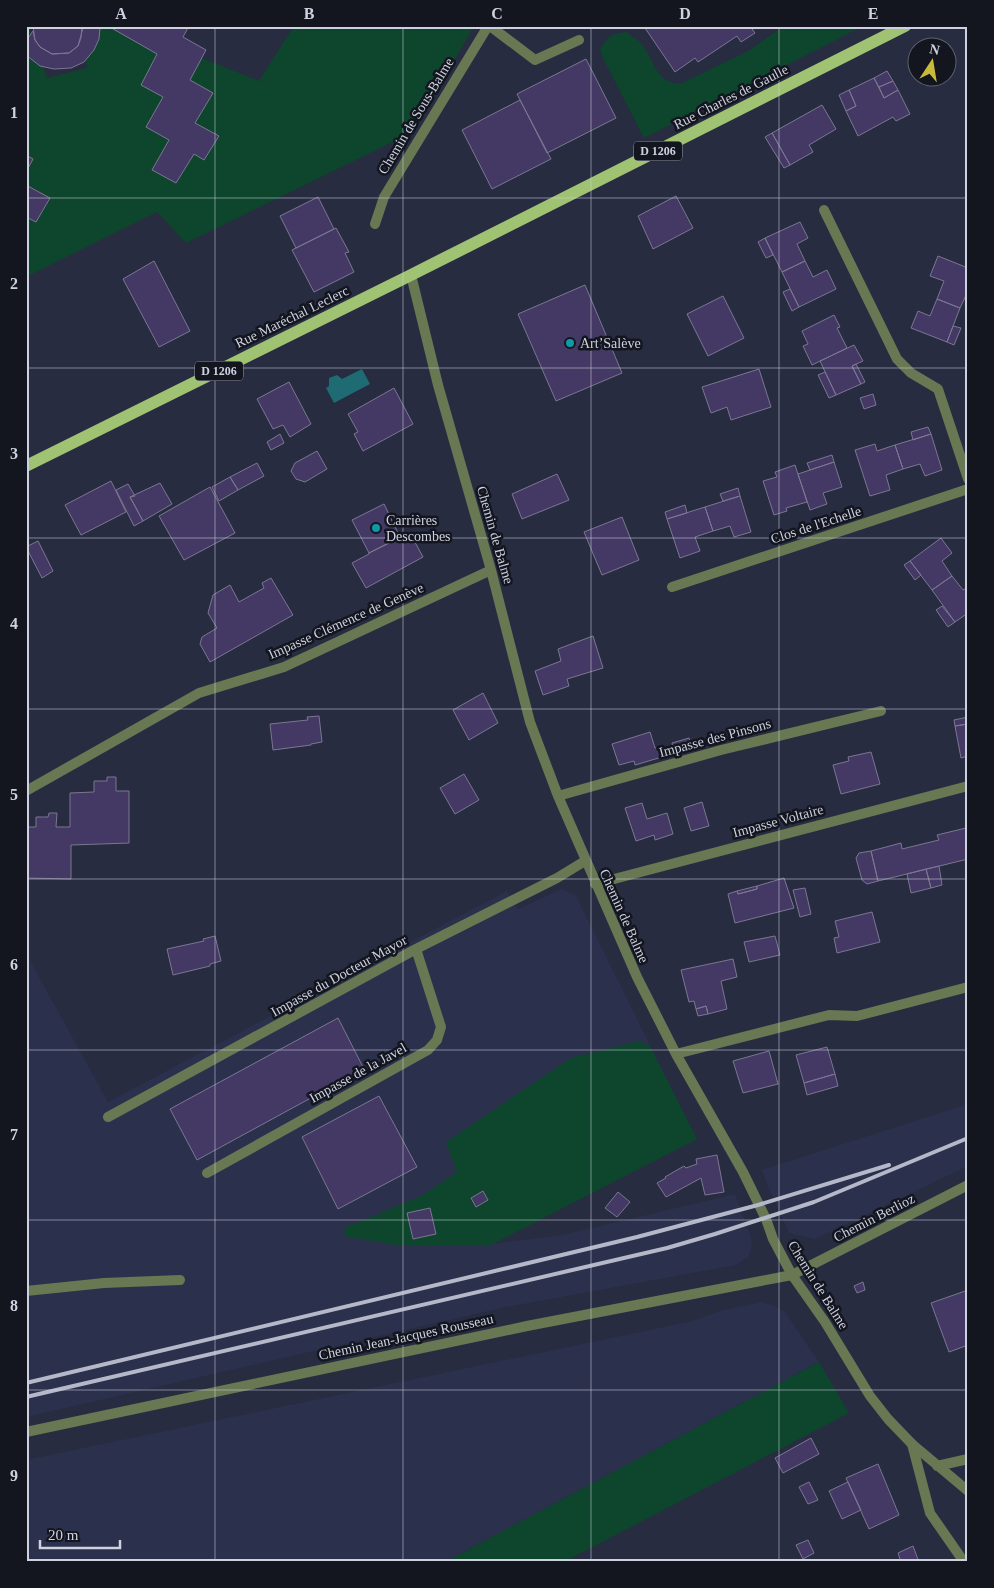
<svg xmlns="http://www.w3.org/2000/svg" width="994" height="1588" font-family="'Times New Roman',serif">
<rect width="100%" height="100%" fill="#272c41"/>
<path fill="#2b304c" d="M562 889 576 896 697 1139 493 1244 562 1235 735 1194 751 1237 752 1246 748 1257 736 1265 506 1307 26 1417V953L108 1102 507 891 518 909Z
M968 1104V1166L815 1239 789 1233 761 1170Z
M762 1302 775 1306 785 1312 819 1362 445 1562H26V1460L692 1321 720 1311Z"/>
<path fill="#0d462c" d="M29 26 47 78 87 68 82 26H121L259 81 294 26H474L421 118 407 135 186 243 157 212 26 277V30Z
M784 26H863L644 138 603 58 600 50C608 36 611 34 627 32 631 36 636 39 640 42 653 57 657 87 682 83L748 51Z
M639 1041 650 1046 697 1139 491 1245H396L344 1236 345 1227 362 1221 423 1195 457 1172 446 1142 571 1058Z
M819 1362 849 1413 564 1562H445Z"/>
<path fill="#1e6b73" d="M362 369 370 384 334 403 326 388 329 386V378L337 375 342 379Z"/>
<path fill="#433964" stroke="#7b7791" d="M33 26H82L83 28 78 46 69 53 52 54 40 47 35 40Z
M82 26H96L100 28 99 39 94 50 84 62 71 68 54 69 40 66 26 55V41L33 31 35 40 40 47 52 54 69 53 78 46 81 38Z
M108 26H189L183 37 206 50 190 80 213 93 195 123 219 136 204 160 194 154 176 183 152 170 169 140 146 127 163 97 141 85 157 54Z
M647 26H750L755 33 741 42 737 36 698 62 695 58 675 72 645 28Z
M586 59 616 118 547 153 517 94Z
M887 71 893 81 879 87 874 78Z
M874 78 884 98 898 90 910 114 896 121 893 117 858 136 846 111 856 106 849 90Z
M893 81 898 90 884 98 879 87Z
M849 90 856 106 846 111 839 95Z
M520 100 551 159 492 189 462 130Z
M822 105 836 129 809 145 813 152 790 165 772 133Z
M772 133 790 165 784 168 765 137Z
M26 155 33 159 26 172Z
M26 185 50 198 36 222 26 217Z
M676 196 693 228 653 249 638 216Z
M318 197 334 229 296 248 280 216Z
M800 222 808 238 797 244 805 261 782 272 765 238Z
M336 228 349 252 345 253 354 272 314 292 292 250Z
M765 238 773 255 766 258 758 242Z
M938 256 968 268V291L960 308 937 299 944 281 930 276Z
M154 261 190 331 159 347 123 279Z
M805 261 813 277 827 270 836 289 799 307 782 272Z
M585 285 622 373 556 401 518 314Z
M790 289 799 307 792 311 783 292Z
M723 296 744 338 708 356 687 314Z
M937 299 960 308 947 342 911 328 918 311 930 316Z
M834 315 840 327 837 328 847 348 812 365 803 346 808 344 802 331Z
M953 326 961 328 954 345 947 342Z
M854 345 863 361 852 366 861 384 836 395 820 361Z
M856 364 865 382 861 384 852 366Z
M759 369 771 407 731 420 727 407 711 413 702 387Z
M825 372 836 395 829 398 818 375Z
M289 382 311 424 290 437 283 425 273 429 257 399Z
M394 388 413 424 363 451 354 434 358 432 348 414Z
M873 394 876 405 864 409 860 398Z
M928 427 931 434 913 440 911 432Z
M280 434 284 443 271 450 267 442Z
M931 434 942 470 925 476 920 464 903 469 895 445Z
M875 444 877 451 895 445 903 469 886 475 890 490 870 496 855 450Z
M317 451 327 469 305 482 296 479 291 471 295 463Z
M832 455 834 462 810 470 807 463Z
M834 462 842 487 823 493 827 504 810 510 798 474Z
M257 463 264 476 238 490 230 477Z
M795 465 807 502 786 508 787 511 774 515 763 481 777 477 775 472Z
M557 474 569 500 522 519 512 494Z
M230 477 238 490 219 501 212 487Z
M111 481 126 512 81 535 65 505Z
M160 483 172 504 143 521 130 497Z
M128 484 135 496 130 497 143 521 134 526 116 490Z
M210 487 235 533 184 560 159 516Z
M738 488 740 496 723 501 720 494Z
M740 496 751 532 734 537 730 526 713 531 705 507Z
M384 504 400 537 369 553 352 520Z
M685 505 687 513 667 519 665 512Z
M705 507 713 531 695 537 700 551 680 558 667 519Z
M622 517 639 560 602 575 584 532Z
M410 533 423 557 366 588 352 563 369 554V553Z
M941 538 952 553 942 561 952 576 932 590 910 561Z
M38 541 53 571 42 578 26 547Z
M910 561 921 575 915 580 904 565Z
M952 576 963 590 968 587V613L955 622 932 590Z
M271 578 293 615 210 662 200 644 202 637 217 628 208 613 213 595 230 585 239 602 264 588 262 583Z
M942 606 955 622 948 627 936 610Z
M593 636 603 668 567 679 569 686 543 695 535 671 561 661 558 649Z
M483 693 498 723 469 740 453 710Z
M319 716 322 742 311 744V745L273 750 270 724 308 720 307 717Z
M968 717V724L955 726 954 720Z
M968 724V756L961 758 955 726Z
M650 732 655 748 659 747 662 757 635 765 634 761 619 765 612 744Z
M689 738 692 749 674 754 672 743Z
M871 752 880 784 841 794 833 765 849 761 848 757Z
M464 774 479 800 455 814 440 788Z
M107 777H116V791H129V843L71 845V879L26 878V827H36V817H48L49 813H57L56 827H70V793L94 792V781H107Z
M702 802 709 826 691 831 684 808Z
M642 803 647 819 667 813 673 834 655 840 654 835 636 841 625 808Z
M966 828 968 835V859L878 881 871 851 901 843 902 849 939 840 937 835Z
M871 851 878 881 867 884 862 880 856 858 859 853Z
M939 866 942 885 931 888 926 869Z
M926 869 931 888 911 893 907 874Z
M784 878 794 908 735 923 728 894 737 891 738 894 757 889V886Z
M757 886V889L738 894 737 891Z
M805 888 811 914 800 917 793 890Z
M872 912 880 942 837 953 834 938 839 937 835 921Z
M215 936 221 961 210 964V966L173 975 167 949 204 941 203 939Z
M775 936 780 955 749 962 744 942Z
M733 959 737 977 721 981 727 1009 708 1014 706 1006 696 1009 694 1001 689 1002 681 970Z
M706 1006 708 1014 698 1016 696 1009Z
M338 1018 364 1069 197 1160 170 1109Z
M827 1047 835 1074 804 1083 796 1055Z
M769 1051 778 1084 743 1093 733 1061Z
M835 1074 838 1086 807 1095 804 1083Z
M379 1096 417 1167 338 1209 302 1137Z
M717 1155 724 1192 705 1195 701 1178 666 1197 657 1183 666 1178 665 1177 684 1166 686 1168 697 1164 696 1159Z
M483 1191 488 1200 476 1207 471 1198Z
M618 1192 630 1202 617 1217 605 1208Z
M430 1208 436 1234 413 1239 407 1213Z
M863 1282 865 1290 857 1293 854 1286Z
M968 1290V1345L949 1352 931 1303Z
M811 1438 819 1454 783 1473 775 1458Z
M878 1464 899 1515 869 1529 846 1478Z
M809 1482 818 1500 808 1504 799 1487Z
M848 1482 861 1510 842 1519 829 1491Z
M808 1540 814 1553 803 1559 796 1545Z
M913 1546 919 1562H901L898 1553Z"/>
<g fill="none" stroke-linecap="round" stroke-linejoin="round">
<path stroke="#677852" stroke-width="10" d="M490 26 535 60 579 40
M108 1117 416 949 557 878 585 861
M207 1173 428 1050 437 1040 441 1027 416 949
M26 1291 104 1283 180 1280
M912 1444 930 1513 964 1562"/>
<path stroke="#677852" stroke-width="10" d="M824 210 897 359 911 373 938 389 968 479
M375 224 384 197 488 26
M411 275 438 385 491 570 530 722 558 796 637 977 676 1054 743 1172 766 1219 773 1239 792 1275 825 1322 870 1396 888 1419 912 1444 968 1491
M672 587 968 489
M26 791 199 693 284 667 491 570
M558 796 721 750 881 711
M595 884 968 786
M676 1054 829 1015 857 1016 968 987
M26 1432 527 1326 792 1275 968 1185
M937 1466 968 1459"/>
<path stroke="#a0c373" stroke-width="12" d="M26 466 411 275 905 26"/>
<path stroke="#b5b8c8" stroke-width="4" d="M26 1383 637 1237 758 1205 889 1165
M26 1397 667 1248 715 1234 814 1202 968 1138"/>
</g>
<path fill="none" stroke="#ced1df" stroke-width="1" stroke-opacity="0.55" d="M215 26V1562M403 26V1562M591 26V1562M779 26V1562M26 198H968M26 368H968M26 538H968M26 709H968M26 879H968M26 1050H968M26 1220H968M26 1390H968"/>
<g fill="#0f9aa8" stroke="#13151f" stroke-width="2">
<circle cx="570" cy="343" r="5"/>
<circle cx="376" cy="528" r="5"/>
</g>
<g text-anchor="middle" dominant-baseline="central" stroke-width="5" stroke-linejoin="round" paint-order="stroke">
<g fill="#13151f" stroke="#9699a5" stroke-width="1">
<rect x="634" y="141.5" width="48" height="19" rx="4"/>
<rect x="195" y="361.5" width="48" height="19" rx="4"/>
</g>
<g font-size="12" font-weight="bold" fill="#ced1df">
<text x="658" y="151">D 1206</text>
<text x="219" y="371">D 1206</text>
</g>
<g font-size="14" fill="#ced1df" stroke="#13151f">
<text transform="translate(731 97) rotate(-27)">Rue Charles de Gaulle</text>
<text transform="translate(416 116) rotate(-59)">Chemin de Sous-Balme</text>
<text transform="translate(292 317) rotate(-26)">Rue Maréchal Leclerc</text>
<text transform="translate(816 525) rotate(-18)">Clos de l'Echelle</text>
<text transform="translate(495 535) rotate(74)">Chemin de Balme</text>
<text transform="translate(346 621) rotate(-24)">Impasse Clémence de Genève</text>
<text transform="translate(715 738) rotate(-15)">Impasse des Pinsons</text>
<text transform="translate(778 821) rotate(-15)">Impasse Voltaire</text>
<text transform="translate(624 916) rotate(66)">Chemin de Balme</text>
<text transform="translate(339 976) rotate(-29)">Impasse du Docteur Mayor</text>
<text transform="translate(358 1073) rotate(-29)">Impasse de la Javel</text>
<text transform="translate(874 1218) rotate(-27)">Chemin Berlioz</text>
<text transform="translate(818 1285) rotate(58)">Chemin de Balme</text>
<text transform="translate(406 1337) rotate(-12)">Chemin Jean-Jacques Rousseau</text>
</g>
<g font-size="14" fill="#ced1df" stroke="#13151f" text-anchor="start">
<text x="580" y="343">Art’Salève</text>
<text x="386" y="520">Carrières<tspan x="386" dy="16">Descombes</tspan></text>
</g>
</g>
<rect width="994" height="1588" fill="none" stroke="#13151f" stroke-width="55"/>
<g transform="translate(932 62) rotate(12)"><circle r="24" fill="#13151f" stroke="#5e606c"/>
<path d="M0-4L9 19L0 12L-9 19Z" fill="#c8bb3b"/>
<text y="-8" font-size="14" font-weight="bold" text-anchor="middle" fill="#ced1df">N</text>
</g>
<path d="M40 1540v8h80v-8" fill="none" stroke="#ced1df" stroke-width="2.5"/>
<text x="48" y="1540" font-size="15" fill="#ced1df" stroke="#13151f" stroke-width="4" paint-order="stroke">20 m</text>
<rect x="28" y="28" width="938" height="1532" fill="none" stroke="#ced1df" stroke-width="2"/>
<g font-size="16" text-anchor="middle" font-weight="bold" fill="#ced1df">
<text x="121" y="19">A</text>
<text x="309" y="19">B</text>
<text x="497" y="19">C</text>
<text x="685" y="19">D</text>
<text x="873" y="19">E</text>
<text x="14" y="118">1</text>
<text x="14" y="289">2</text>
<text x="14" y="459">3</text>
<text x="14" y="629">4</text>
<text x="14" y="800">5</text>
<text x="14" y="970">6</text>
<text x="14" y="1140">7</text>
<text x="14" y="1311">8</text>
<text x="14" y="1481">9</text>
</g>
</svg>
